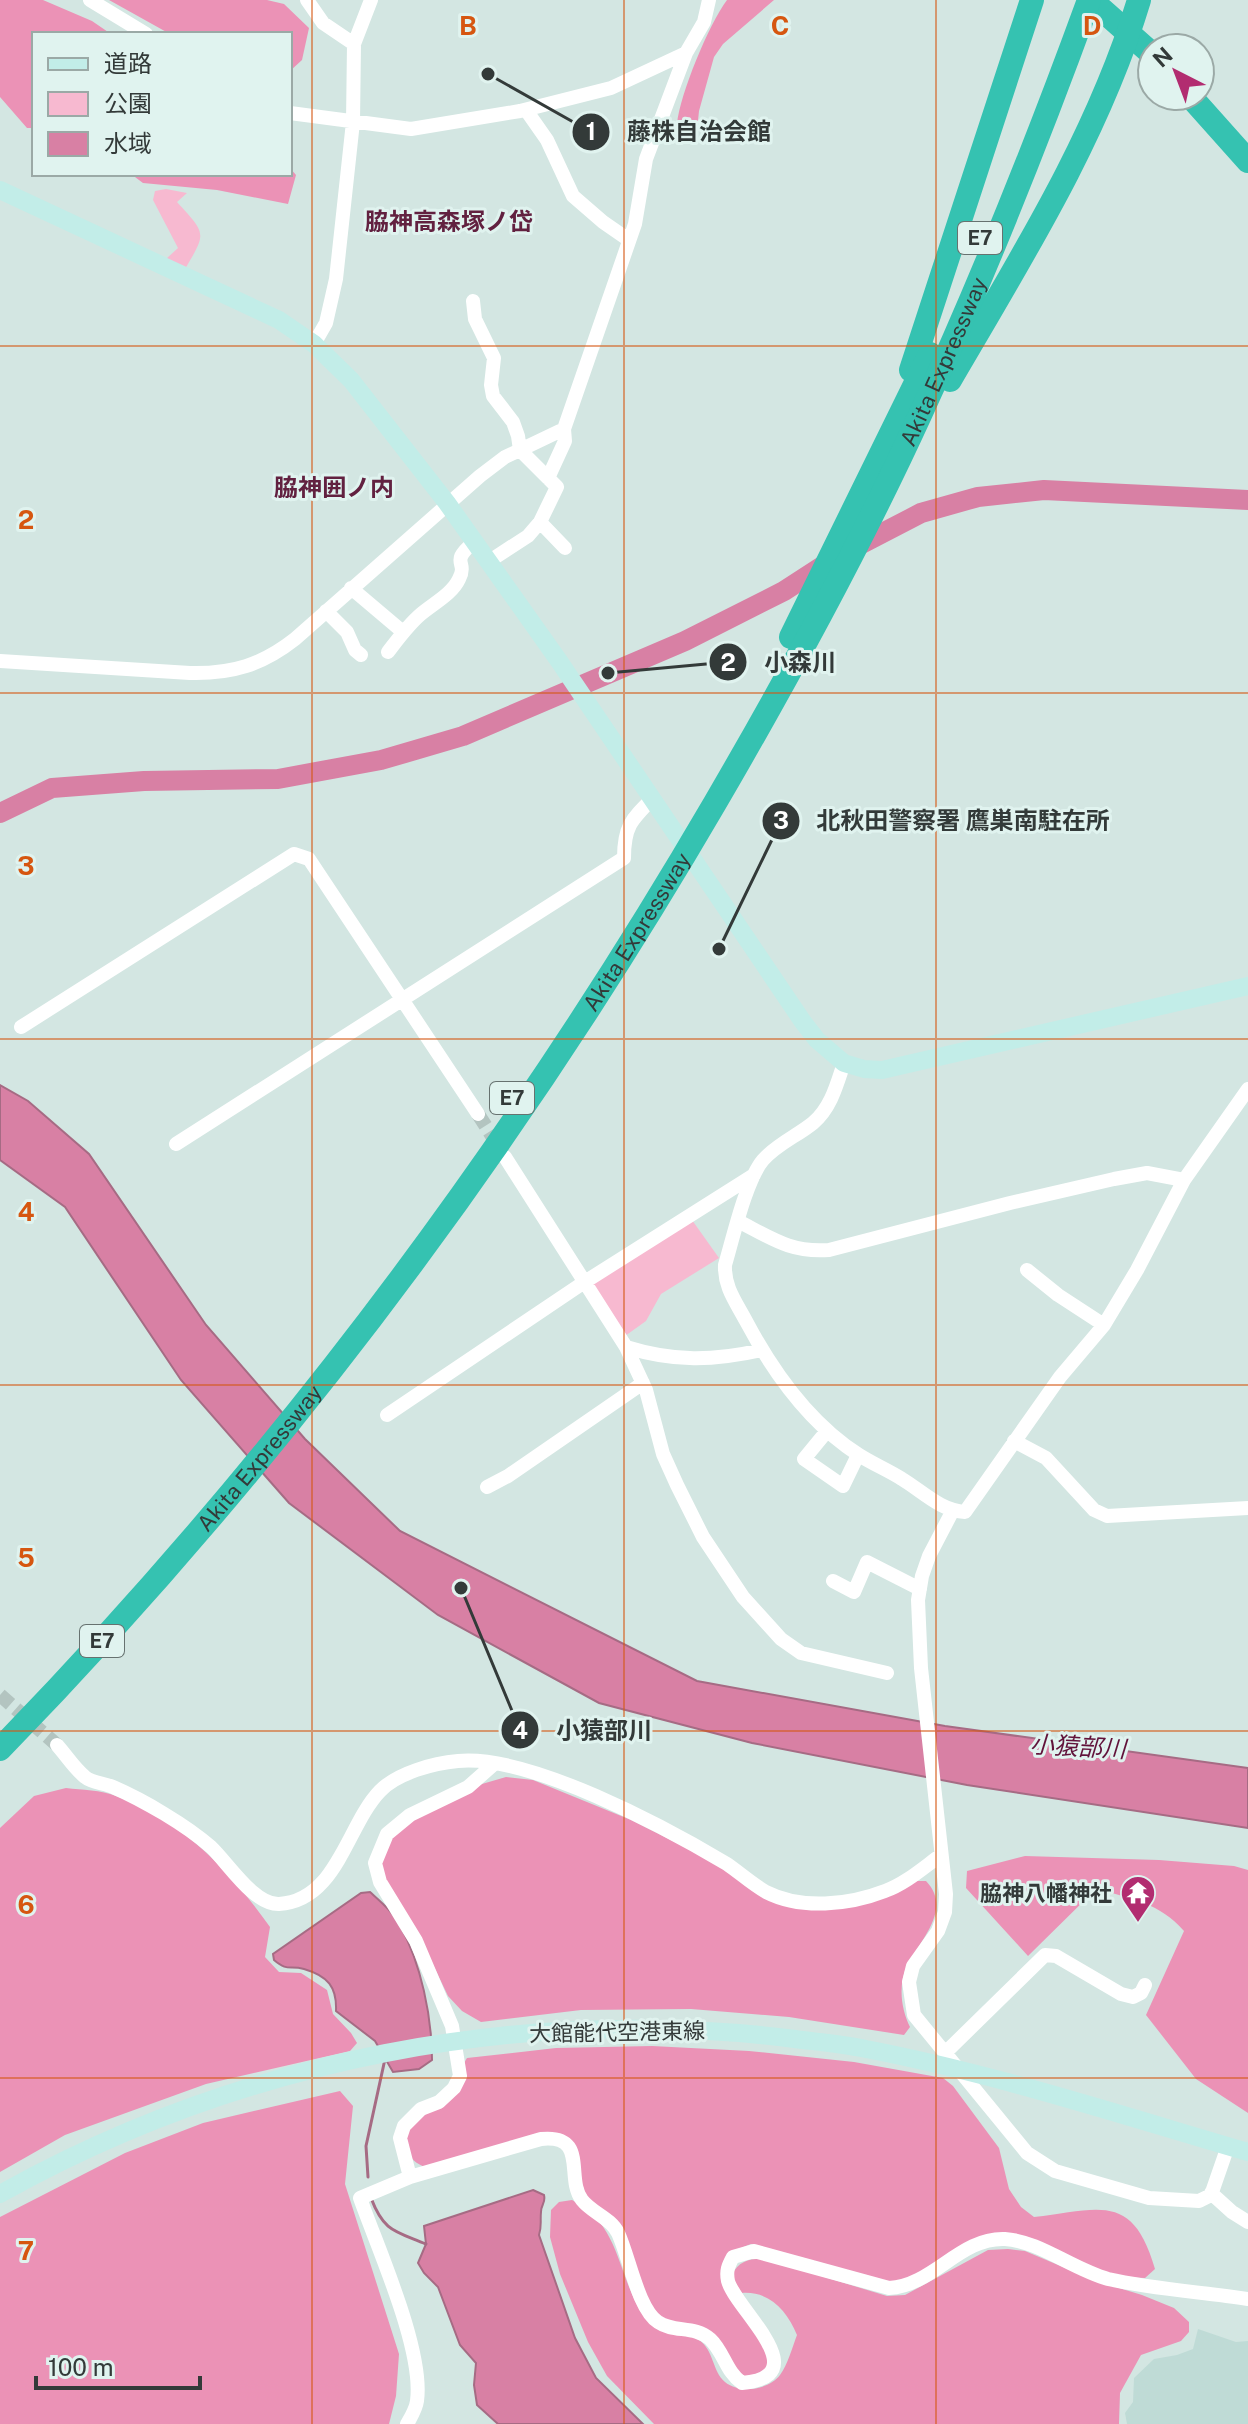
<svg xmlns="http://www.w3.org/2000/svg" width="1248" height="2424" font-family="'Public Sans','Noto Sans JP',sans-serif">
<rect width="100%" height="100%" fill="#d3e6e2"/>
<path fill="#bfdbd6" d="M1198 2329 1236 2342 1248 2341V2424H1127L1125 2413 1133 2402 1134 2378 1154 2359 1177 2355 1193 2349Z"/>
<path fill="#f7b9d0" d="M166 189 187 193 177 202C206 234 207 232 185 269L166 259 178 248 153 200 155 191Z
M692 1220 719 1258 661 1294 646 1321 625 1336 591 1284Z"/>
<path fill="#eb92b6" d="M0 0H43L92 21 111 34H34V128H27L0 97Z
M109 0H267L284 4 309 28 302 60 290 71V34H170Z
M727 0H774L723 44 714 57 699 111 697 130 694 138 682 142C680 136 676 130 677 124 680 94 709 24 727 0Z
M290 168 296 175 288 204 217 190 143 183 131 174H290Z
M506 1777 533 1780 631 1820 806 1908 916 1881H926C953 1909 920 1940 907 1966 898 1985 901 2009 910 2027L904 2035 789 2017 691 2009 581 2010 481 2022 462 2011 448 1996 418 1933 385 1882 381 1862 390 1838 410 1820 482 1784Z
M66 1788C82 1790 101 1790 116 1796 182 1820 230 1871 270 1927L265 1957 279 1972 301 1973 327 1990 333 2014 351 2033 357 2043 350 2051 206 2084 65 2135 0 2172V1828L34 1796Z
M1025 1856 1159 1860 1234 1866 1248 1870V2113L1196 2079 1146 2015 1184 1931C1160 1903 1130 1898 1096 1889L1028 1956 966 1888 967 1871Z
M652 2046 749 2051 854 2062 943 2078 953 2086 999 2148 1009 2189 1021 2207 1034 2217C1100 2209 1133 2192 1155 2269L1145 2278 1122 2277 987 2236 907 2282 891 2283 751 2244C683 2268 750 2310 765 2345 768 2350 768 2358 769 2363L761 2374 739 2377 715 2338 666 2322 656 2315 648 2300 620 2227 587 2198 566 2139 425 2167C417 2164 410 2159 407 2150 398 2122 430 2116 441 2102 451 2089 458 2072 467 2058L556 2048Z
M340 2091 353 2106 345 2184 399 2354 396 2396 389 2424H0V2217L125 2153 203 2123Z
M572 2200C619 2223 617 2272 641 2312 660 2342 679 2326 699 2340 714 2350 712 2371 725 2382 739 2394 769 2390 780 2375 788 2364 792 2348 797 2335 787 2311 770 2291 742 2293L736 2288 732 2275C738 2261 751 2258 765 2259L887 2296 905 2295 988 2250 1008 2249 1025 2251 1096 2281 1142 2295 1174 2308 1189 2322V2332L1181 2341 1141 2355 1120 2393 1119 2424H654L607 2376 588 2342 560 2274 550 2237 551 2210 559 2202Z"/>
<path fill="#d880a4" stroke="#a66b84" stroke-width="2" d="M0 1085 28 1101 89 1154 206 1325 305 1439 400 1531 697 1681 945 1726 1248 1768V1828L967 1785 752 1743 599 1703 438 1615 289 1503 181 1380 65 1207 0 1160Z
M370 1892C381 1902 393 1912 400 1925 421 1964 432 2016 432 2060L419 2069 393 2072 375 2041 336 2011C337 1987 328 1976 304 1969 289 1965 288 1972 274 1960L273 1954 361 1893Z
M533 2190 544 2195C546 2203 541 2204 541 2212 540 2221 542 2226 539 2235L575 2338 596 2378 643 2424H498L477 2405 474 2385 476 2363 460 2345 438 2287 424 2273 418 2263 426 2244 424 2226Z"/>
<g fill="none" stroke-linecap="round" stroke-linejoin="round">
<path stroke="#a66b84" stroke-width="3" d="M368 2177 366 2146 385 2059
M371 2198C384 2232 395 2231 426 2244"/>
<path stroke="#d880a4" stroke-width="20" d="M0 813 52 788 144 781 278 779 381 760 463 736 685 641 784 591 838 556 921 513 978 497 1044 490 1248 500"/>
<path stroke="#b3c4c0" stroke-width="14" stroke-dasharray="14 7" stroke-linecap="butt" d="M478 1114 499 1147
M0 1695 57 1745"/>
<path stroke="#fff" stroke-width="14" d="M90 0 146 34
M307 0 323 23 354 44
M526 110 547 140 573 196 603 222 629 240
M290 113 411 129 520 111 611 88 686 53
M473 301 475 319 494 358 491 385 493 396 513 422 518 436 520 450 564 429 635 224 646 159 686 53 704 22 709 0
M314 344 326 323 336 279 353 122 354 44 371 0
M548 478 565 441 564 429
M488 562 528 536 540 522
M351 588 403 632
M326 611 347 632 355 650 361 655
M388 652C398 639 408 625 421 614 434 603 452 594 459 579 469 561 448 564 474 542
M0 661 190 673C232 674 262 665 295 639L480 476 505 457 520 450 557 487 540 522 565 548
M21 1027 294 854 309 859 478 1114
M844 1063C837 1084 831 1108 813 1123 797 1136 777 1144 763 1160 746 1180 733 1238 725 1265 724 1287 736 1302 746 1321 773 1372 809 1423 859 1455 873 1464 888 1470 902 1479 922 1491 941 1511 965 1512L1060 1377 1104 1325 1137 1270 1184 1180 1248 1089
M176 1144 624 858C624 827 631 820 652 799
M505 1157 626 1347 646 1390 663 1454 677 1485 703 1537 743 1597 781 1639 801 1653 887 1673
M738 1221C771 1238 791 1253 829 1250L1010 1203 1114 1179 1147 1173 1184 1180
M1027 1270 1058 1295 1104 1325
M626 1347C674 1362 713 1361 762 1350
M387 1415 583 1283 754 1175
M827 1431 804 1459 843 1486 858 1455
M1014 1441 1046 1458 1094 1510 1107 1516 1248 1508
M487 1487 508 1476 643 1383
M952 1512 929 1556 922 1576 918 1600 921 1668 946 1894 945 1912 938 1931 913 1966 909 1982 914 2015 1027 2153 1055 2171 1149 2198 1199 2201 1211 2195 1228 2146
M833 1581 854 1592 867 1562 920 1589
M57 1745C66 1755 74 1768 85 1777 92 1783 104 1783 113 1787 143 1800 186 1825 211 1847 228 1863 254 1905 279 1904 337 1901 347 1825 380 1791 397 1773 434 1763 458 1761 529 1754 665 1827 727 1864 740 1873 752 1884 766 1892 801 1910 849 1905 885 1891 905 1884 923 1868 941 1855
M945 2053 1045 1955 1056 1956 1121 1994 1133 1997 1141 1993 1145 1985
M410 2177 400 2138 404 2126 421 2109 439 2102 454 2088 460 2076 452 2026 416 1941 380 1882 375 1863 387 1834 410 1815 468 1787 494 1764
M1211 2193 1232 2212 1248 2222
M407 2424C411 2417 416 2409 417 2401 424 2350 378 2249 360 2198L410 2177 541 2139C589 2134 565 2178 582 2200 592 2213 611 2218 618 2233 629 2256 638 2309 658 2322 674 2333 694 2325 710 2339 724 2352 726 2372 742 2383 818 2376 736 2310 728 2281 726 2271 728 2266 733 2257L754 2251 889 2288C933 2286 960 2237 1005 2239 1039 2241 1074 2270 1108 2279 1153 2289 1202 2292 1248 2299"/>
<path stroke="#c2ede8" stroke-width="18" d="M0 190 279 320 314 344 351 380 447 503 559 661 803 1022 817 1040 844 1063 864 1069 882 1070 1248 986
M0 2194C240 2060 522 2004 795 2039 819 2042 843 2044 866 2049 996 2074 1121 2115 1248 2152"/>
<g stroke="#35c2b1" stroke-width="24">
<path d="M1091 0 1152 54"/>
<path d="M1190 96 1248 161"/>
<path d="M911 370 1032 0"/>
<path d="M950 380C1021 258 1098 136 1139 0"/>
<path d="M791 637 930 354"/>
<path id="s1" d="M0 1749C277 1464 515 1146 715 803 789 676 859 548 920 415 982 280 1038 140 1089 0"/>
</g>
</g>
<path fill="none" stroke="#d65610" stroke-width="2" stroke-opacity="0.55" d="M312 0V2424M624 0V2424M936 0V2424M0 346H1248M0 693H1248M0 1039H1248M0 1385H1248M0 1731H1248M0 2078H1248"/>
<defs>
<symbol id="temple-pin" viewBox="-11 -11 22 30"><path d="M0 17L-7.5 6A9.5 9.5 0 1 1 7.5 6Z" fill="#b22c70" stroke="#e0f3ef"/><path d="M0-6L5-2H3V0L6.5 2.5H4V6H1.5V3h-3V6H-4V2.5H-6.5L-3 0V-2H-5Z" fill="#fff"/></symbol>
</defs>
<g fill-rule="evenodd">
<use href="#temple-pin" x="1118" y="1873" width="40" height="54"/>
</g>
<g text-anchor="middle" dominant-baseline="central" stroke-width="6" stroke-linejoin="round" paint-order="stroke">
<g fill="#e0f3ef" stroke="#677270" stroke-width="2">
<rect x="958" y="222" width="44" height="32" rx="6"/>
<rect x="490" y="1082" width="44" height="32" rx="6"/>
<rect x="80" y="1625" width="44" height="32" rx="6"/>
</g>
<g font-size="20" font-weight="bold" fill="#333a39">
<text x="980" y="238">E7</text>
<text x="512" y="1098">E7</text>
<text x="102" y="1641">E7</text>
</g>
<g font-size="22" fill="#333a39" stroke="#e0f3ef">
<text stroke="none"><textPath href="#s1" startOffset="1686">Akita Expressway</textPath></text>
<text stroke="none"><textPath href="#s1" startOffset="1038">Akita Expressway</textPath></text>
<text stroke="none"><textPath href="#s1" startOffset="390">Akita Expressway</textPath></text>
<text transform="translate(617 2032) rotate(-1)">大館能代空港東線</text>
</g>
<g font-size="22" font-weight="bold" fill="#333a39" stroke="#e0f3ef" text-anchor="end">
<text x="1112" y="1893">脇神八幡神社</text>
</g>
<g font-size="24" font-weight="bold" fill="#622140" stroke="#e0f3ef">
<text x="449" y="221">脇神高森塚ノ岱</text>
<text x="334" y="487">脇神囲ノ内</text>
</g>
<g font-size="24" font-style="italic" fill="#61133b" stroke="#e0f3ef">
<text transform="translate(1078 1746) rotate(3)">小猿部川</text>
</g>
</g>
<g font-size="26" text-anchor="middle" font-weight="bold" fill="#d65610" stroke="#e0f3ef" stroke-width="6" stroke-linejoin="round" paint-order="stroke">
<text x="468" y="35">B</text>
<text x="780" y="35">C</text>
<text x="1092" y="35">D</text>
<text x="26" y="529">2</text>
<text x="26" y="875">3</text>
<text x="26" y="1221">4</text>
<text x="26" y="1567">5</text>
<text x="26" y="1914">6</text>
<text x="26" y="2260">7</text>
</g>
<path fill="none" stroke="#333a39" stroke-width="3" d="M488 74L591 132M608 673L728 662M719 949L781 821M461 1588L520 1730"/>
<g fill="#333a39" stroke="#e0f3ef" stroke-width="3">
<circle cx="488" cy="74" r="8"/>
<circle cx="608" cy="673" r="8"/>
<circle cx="719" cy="949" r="8"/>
<circle cx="461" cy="1588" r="8"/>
<circle cx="591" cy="132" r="20"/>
<circle cx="728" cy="662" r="20"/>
<circle cx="781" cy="821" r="20"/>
<circle cx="520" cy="1730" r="20"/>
</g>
<g font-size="24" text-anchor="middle" font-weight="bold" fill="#fff">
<text x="591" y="140">1</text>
<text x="728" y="671">2</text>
<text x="781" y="829">3</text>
<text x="520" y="1739">4</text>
</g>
<g font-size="24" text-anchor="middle" font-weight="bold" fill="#333a39" stroke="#e0f3ef" stroke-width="6" stroke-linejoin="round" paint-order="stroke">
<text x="699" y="140">藤株自治会館</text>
<text x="800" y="671">小森川</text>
<text x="963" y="829">北秋田警察署 鷹巣南駐在所</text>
<text x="604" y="1739">小猿部川</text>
</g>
<rect x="32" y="32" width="260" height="144" fill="#e0f3ef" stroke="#9ba9a6" stroke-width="2"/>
<rect x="48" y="58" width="40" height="12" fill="#c2ede8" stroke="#9ba9a6" stroke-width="2"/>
<text x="104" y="72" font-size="24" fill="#333a39">道路</text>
<rect x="48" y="92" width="40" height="24" fill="#f7b9d0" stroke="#9ba9a6" stroke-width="2"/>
<text x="104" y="112" font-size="24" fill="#333a39">公園</text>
<rect x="48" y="132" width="40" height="24" fill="#d880a4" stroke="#9ba9a6" stroke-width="2"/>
<text x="104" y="152" font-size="24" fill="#333a39">水域</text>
<g transform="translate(1176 72) rotate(318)"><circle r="38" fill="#e0f3ef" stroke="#9ba9a6" stroke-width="2"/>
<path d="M0-6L14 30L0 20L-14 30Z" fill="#b22c70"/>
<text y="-12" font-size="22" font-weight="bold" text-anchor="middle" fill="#333a39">N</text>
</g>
<path d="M36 2376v12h164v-12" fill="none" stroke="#333a39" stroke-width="4"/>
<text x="48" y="2376" font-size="24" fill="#333a39" stroke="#e0f3ef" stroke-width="6" paint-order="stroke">100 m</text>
</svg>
